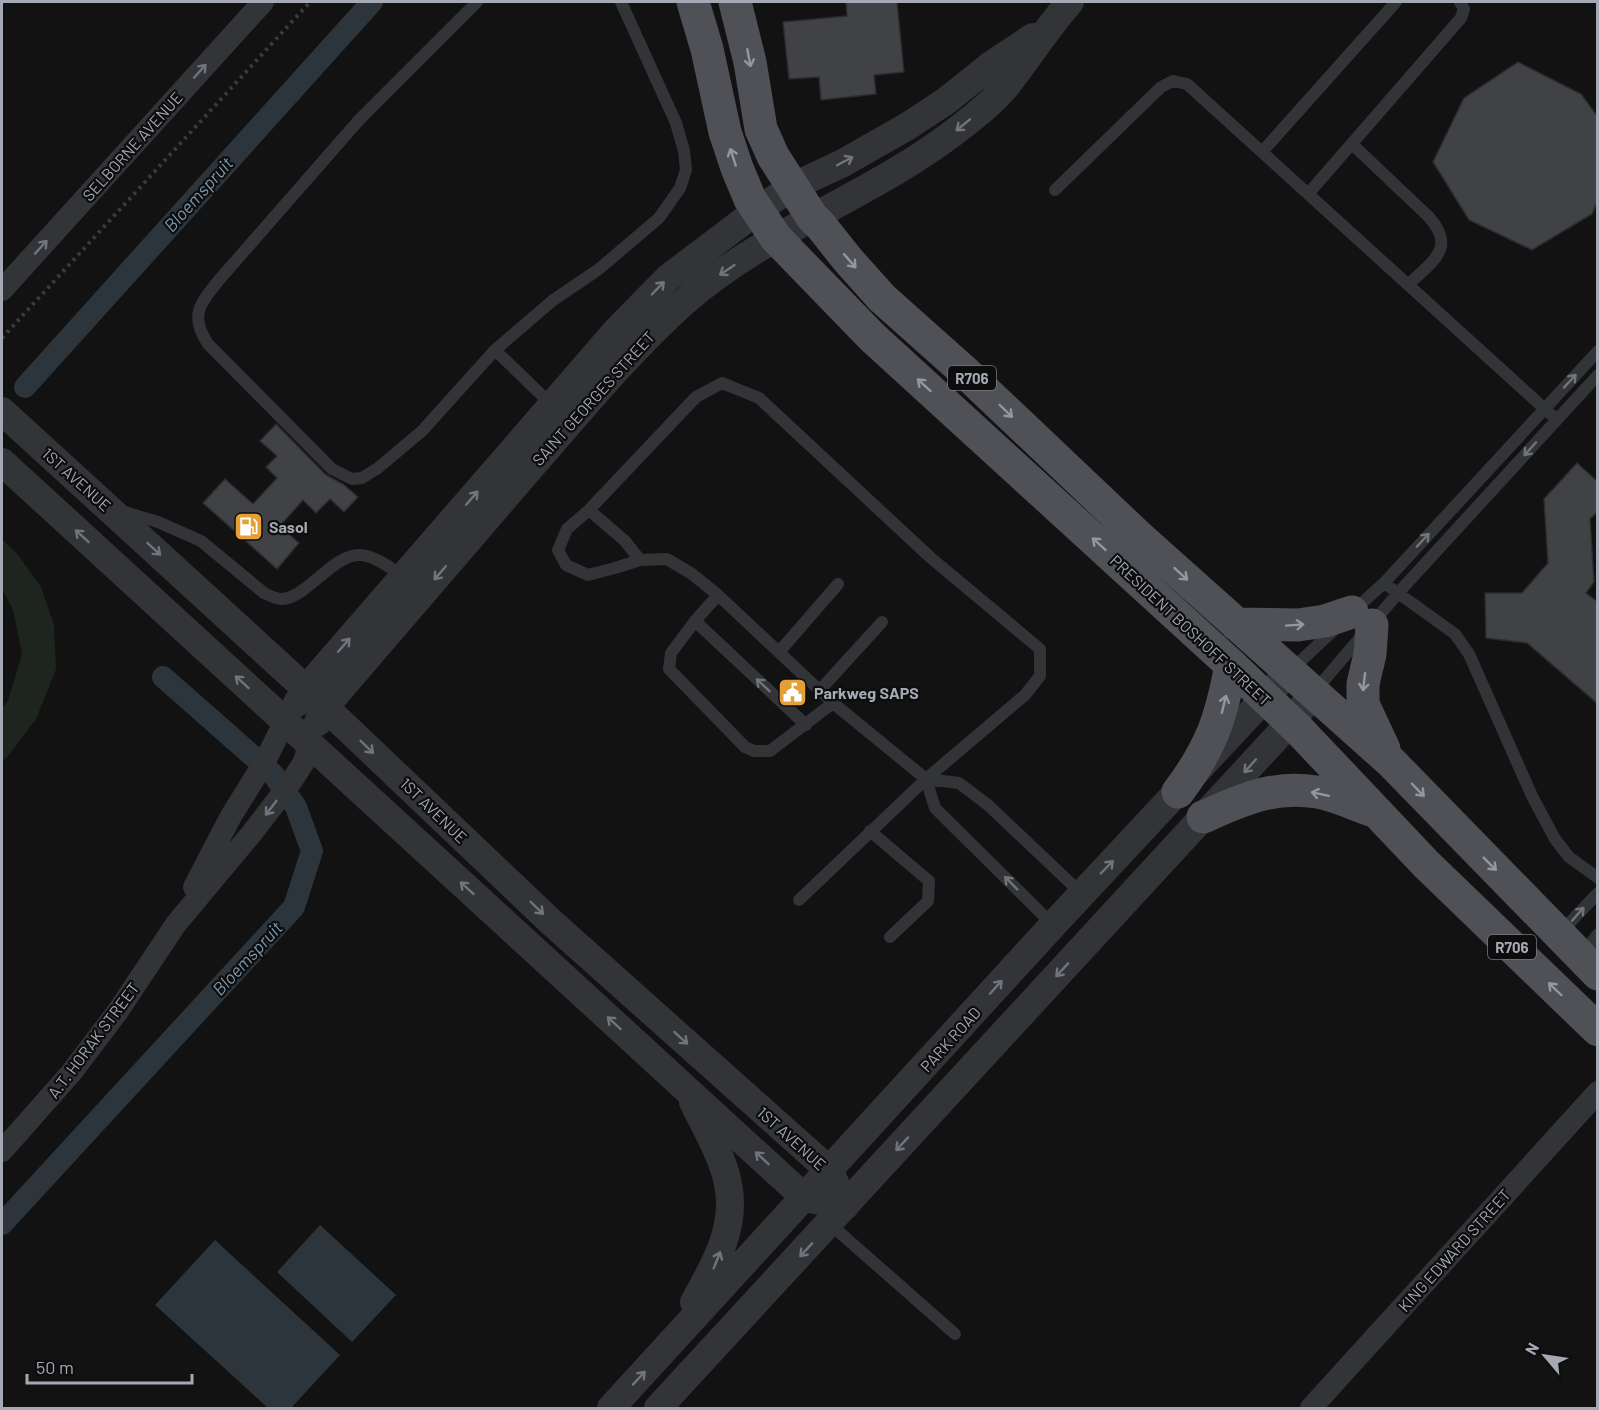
<svg xmlns="http://www.w3.org/2000/svg" width="1599" height="1410" font-family="Barlow,sans-serif">
<rect width="100%" height="100%" fill="#121213"/>
<path fill="#1e251f" d="M2 539 18 555 41 587 54 625 56 669 36 719 8 756 2 761V709L8 701 22 654 13 610 2 589Z"/>
<path fill="#2c353b" d="M320 1225 396 1295 352 1342 277 1272Z
M215 1240 340 1355 291 1408H268L155 1305Z"/>
<g fill="none" stroke-linecap="round" stroke-linejoin="round">
<path stroke="#2c353b" stroke-width="22" d="M25 387 372 2
M2 1224 294 907 312 851 296 807 273 774 163 677"/>
</g>
<path fill="#414246" stroke="#2c2c2f" stroke-width="1.5" d="M846 2H897L904 72 874 75 876 94 821 100 819 77 789 79 783 22 847 16Z
M1518 62 1581 94 1598 117V200L1592 214 1532 250 1469 220 1433 162 1464 98Z
M276 424 326 475 343 484 358 497 344 512 330 499 316 513 303 500 280 526 299 543 277 569 203 503 225 479 253 504 277 478 266 467 277 456 260 441Z
M1577 463 1598 482V511L1590 519 1594 582 1586 593 1598 602V704L1527 643 1486 638 1485 593H1522L1548 563 1544 499Z"/>
<g fill="none" stroke-linecap="round" stroke-linejoin="round">
<path stroke="#393b3f" stroke-width="4" stroke-dasharray="3 4.5" stroke-linecap="butt" d="M2 338 310 2"/>
<path stroke="#333438" stroke-width="12" d="M477 2 359 120 219 280C200 304 189 315 208 344L332 469 352 479 362 478 378 468 422 431 495 350 552 301 599 269 659 218 680 188 686 170 684 151 676 123 621 2
M1352 144 1429 217C1457 249 1432 261 1408 285
M1262 152 1396 2
M1055 190 1161 87 1173 81 1187 84 1557 420
M1308 194 1461 18 1464 9 1460 2
M495 350 552 405
M589 510 625 541 640 560
M121 511 158 522 201 541 264 593C270 596 276 599 282 599 306 598 332 556 358 555 373 554 391 569 404 576
M1384 583 1455 634 1469 654 1532 796 1555 839 1569 857 1598 878
M718 595 695 621 671 653 669 669 745 747 754 751H770L833 703
M1352 612 1384 583 1598 351
M695 621 806 725
M779 652 838 584
M1291 670 1337 627
M820 690 882 622
M1314 692 1399 592 1598 375
M926 779 935 808 1053 925
M870 831 929 881 928 901 890 937
M799 900 926 779 1025 695 1040 676V649L931 558 759 398 722 383 696 397 589 510 567 529 558 550 566 565 588 575 615 568 640 560 667 559 692 574 718 595 833 703 926 779 959 783 988 805 1082 894
M1559 934 1598 893
M1582 954 1598 934
M830 1224 955 1334"/>
<path stroke="#333438" stroke-width="22" d="M2 290 263 2
M194 887 231 816 264 763 285 721
M2 1151 71 1073 118 1011 176 924 252 833 291 782 304 762 309 744
M1311 1408 1598 1092"/>
<path stroke="#333438" stroke-width="28" d="M2 411 306 689 551 922 830 1171 845 1206
M2 462 805 1198 845 1206
M297 703 306 689 617 330 668 278 758 210 792 187 843 163 908 126 946 101 991 65 1033 37
M318 722 325 707C392 629 459 551 525 474 577 415 626 354 684 302 766 230 872 196 957 130 975 116 993 102 1007 85 1029 57 1047 28 1070 2
M693 1102C704 1125 724 1159 728 1184 737 1227 715 1265 694 1302
M611 1408 1053 925 1290 671
M658 1408 1203 817 1290 723 1314 693"/>
<path stroke="#4f5156" stroke-width="33" d="M693 2 707 49 725 132 737 168 750 199 776 238 872 337 1231 665 1299 730 1426 864 1598 1030
M735 2 750 62 761 129 773 156 812 217 821 226 848 260 882 298 965 372 1137 535 1391 762 1598 974
M1236 624 1298 625 1325 621 1352 612
M1372 625 1370 654 1363 684V704L1384 749
M1178 792C1211 748 1221 719 1231 665
M1203 817C1242 800 1272 785 1317 792 1335 795 1353 804 1371 810"/>
</g>
<defs><path id="oneway-shaft" d="M-6 0H5M1.5-3L5.5 0L1.5 3" fill="none" stroke-width="1.6" stroke-linecap="round" stroke-linejoin="round" transform="scale(1.5)"/></defs>
<g stroke="#9397a0">
<use href="#oneway-shaft" transform="translate(749 58) rotate(79)"/>
<use href="#oneway-shaft" transform="translate(733 157) rotate(-108)"/>
<use href="#oneway-shaft" transform="translate(850 261) rotate(49)"/>
<use href="#oneway-shaft" transform="translate(924 385) rotate(-138)"/>
<use href="#oneway-shaft" transform="translate(1006 411) rotate(44)"/>
<use href="#oneway-shaft" transform="translate(1099 544) rotate(-138)"/>
<use href="#oneway-shaft" transform="translate(1181 574) rotate(42)"/>
<use href="#oneway-shaft" transform="translate(1295 625) rotate(-4)"/>
<use href="#oneway-shaft" transform="translate(1364 682) rotate(97)"/>
<use href="#oneway-shaft" transform="translate(1224 704) rotate(-76)"/>
<use href="#oneway-shaft" transform="translate(1418 790) rotate(46)"/>
<use href="#oneway-shaft" transform="translate(1320 794) rotate(-168)"/>
<use href="#oneway-shaft" transform="translate(1490 864) rotate(45)"/>
<use href="#oneway-shaft" transform="translate(1555 989) rotate(-136)"/>
</g>
<g stroke="#71747c">
<use href="#oneway-shaft" transform="translate(200 71) rotate(-48)"/>
<use href="#oneway-shaft" transform="translate(963 125) rotate(141)"/>
<use href="#oneway-shaft" transform="translate(845 161) rotate(-28)"/>
<use href="#oneway-shaft" transform="translate(41 247) rotate(-48)"/>
<use href="#oneway-shaft" transform="translate(727 270) rotate(146)"/>
<use href="#oneway-shaft" transform="translate(658 288) rotate(-46)"/>
<use href="#oneway-shaft" transform="translate(1570 381) rotate(-47)"/>
<use href="#oneway-shaft" transform="translate(1530 449) rotate(132)"/>
<use href="#oneway-shaft" transform="translate(472 498) rotate(-49)"/>
<use href="#oneway-shaft" transform="translate(82 536) rotate(-138)"/>
<use href="#oneway-shaft" transform="translate(1423 540) rotate(-47)"/>
<use href="#oneway-shaft" transform="translate(154 549) rotate(42)"/>
<use href="#oneway-shaft" transform="translate(440 573) rotate(131)"/>
<use href="#oneway-shaft" transform="translate(344 645) rotate(-49)"/>
<use href="#oneway-shaft" transform="translate(242 682) rotate(-138)"/>
<use href="#oneway-shaft" transform="translate(763 685) rotate(-137)"/>
<use href="#oneway-shaft" transform="translate(367 747) rotate(44)"/>
<use href="#oneway-shaft" transform="translate(1250 766) rotate(132)"/>
<use href="#oneway-shaft" transform="translate(271 808) rotate(127)"/>
<use href="#oneway-shaft" transform="translate(1107 867) rotate(-46)"/>
<use href="#oneway-shaft" transform="translate(1011 883) rotate(-135)"/>
<use href="#oneway-shaft" transform="translate(467 888) rotate(-138)"/>
<use href="#oneway-shaft" transform="translate(537 908) rotate(44)"/>
<use href="#oneway-shaft" transform="translate(1578 914) rotate(-48)"/>
<use href="#oneway-shaft" transform="translate(1062 970) rotate(133)"/>
<use href="#oneway-shaft" transform="translate(996 987) rotate(-48)"/>
<use href="#oneway-shaft" transform="translate(614 1023) rotate(-138)"/>
<use href="#oneway-shaft" transform="translate(681 1038) rotate(42)"/>
<use href="#oneway-shaft" transform="translate(902 1144) rotate(133)"/>
<use href="#oneway-shaft" transform="translate(762 1158) rotate(-137)"/>
<use href="#oneway-shaft" transform="translate(806 1250) rotate(133)"/>
<use href="#oneway-shaft" transform="translate(717 1260) rotate(-68)"/>
<use href="#oneway-shaft" transform="translate(639 1378) rotate(-47)"/>
</g>
<defs>
<symbol id="fuel-square" viewBox="-11 -11 22 22"><rect x="-9" y="-9" width="18" height="18" rx="4" fill="#e59f37" stroke="#0d0d0e"/><path d="M-5.5-6h7V0h2V4h1.3V-2.5L3-4.5l.8-.8L6-3V5H2.5V1h-1V6h-7ZM-4.2-4.7v3.2H.2V-4.7Z" fill="#fff"/></symbol>
<symbol id="civic-square" viewBox="-11 -11 22 22"><rect x="-9" y="-9" width="18" height="18" rx="4" fill="#e59f37" stroke="#0d0d0e"/><path d="M-.6-6.5H3V-4.5H.6V-3L4-1V1h2V6H-6V1h2V-1L-.6-3ZM-1.2 2.5V6h2.4V2.5Z" fill="#fff"/></symbol>
</defs>
<g fill-rule="evenodd">
<use href="#fuel-square" x="232" y="510" width="33" height="33"/>
<use href="#civic-square" x="776" y="676" width="33" height="33"/>
</g>
<g text-anchor="middle" dominant-baseline="central" stroke-width="4.5" stroke-linejoin="round" paint-order="stroke">
<g fill="#0d0d0e" stroke="#777a82" stroke-width="1.5">
<rect x="948" y="366" width="48" height="24" rx="4.5"/>
<rect x="1488" y="935" width="48" height="24" rx="4.5"/>
</g>
<g font-size="15" font-weight="bold" fill="#a4a9b3">
<text x="972" y="378">R706</text>
<text x="1512" y="947">R706</text>
</g>
<g font-size="16" fill="#a4a9b3" stroke="#0d0d0e">
<text transform="translate(132 146) rotate(-48)">SELBORNE AVENUE</text>
<text transform="translate(593 398) rotate(-48)">SAINT GEORGES STREET</text>
<text transform="translate(77 479) rotate(42)">1ST AVENUE</text>
<text transform="translate(1191 630) rotate(43)">PRESIDENT BOSHOFF STREET</text>
<text transform="translate(434 810) rotate(44)">1ST AVENUE</text>
<text transform="translate(950 1039) rotate(-48)">PARK ROAD</text>
<text transform="translate(93 1040) rotate(-53)">A.T. HORAK STREET</text>
<text transform="translate(792 1138) rotate(42)">1ST AVENUE</text>
<text transform="translate(1454 1250) rotate(-48)">KING EDWARD STREET</text>
</g>
<g font-size="16" font-weight="bold" fill="#a4a9b3" stroke="#0d0d0e" text-anchor="start">
<text x="269" y="526">Sasol</text>
<text x="814" y="692">Parkweg SAPS</text>
</g>
<g font-size="18" font-style="italic" fill="#7c99ac" stroke="#0d0d0e">
<text transform="translate(198 194) rotate(-48)">Bloemspruit</text>
<text transform="translate(247 958) rotate(-47)">Bloemspruit</text>
</g>
</g>
<rect width="1599" height="1410" fill="none" stroke="#a4a9b3" stroke-width="6"/>
<g transform="translate(1545 1356) rotate(299)" stroke="#0d0d0e" stroke-width="4.5" paint-order="stroke">
<path d="M0-4.5L10 22L0 15L-10 22Z" fill="#a4a9b3"/>
<text y="-9" font-size="16" font-weight="bold" text-anchor="middle" fill="#a4a9b3">N</text>
</g>
<path d="M27 1374v9h165v-9" fill="none" stroke="#a4a9b3" stroke-width="3"/>
<text x="36" y="1374" font-size="18" fill="#a4a9b3" stroke="#0d0d0e" stroke-width="4.5" paint-order="stroke">50 m</text>
</svg>
